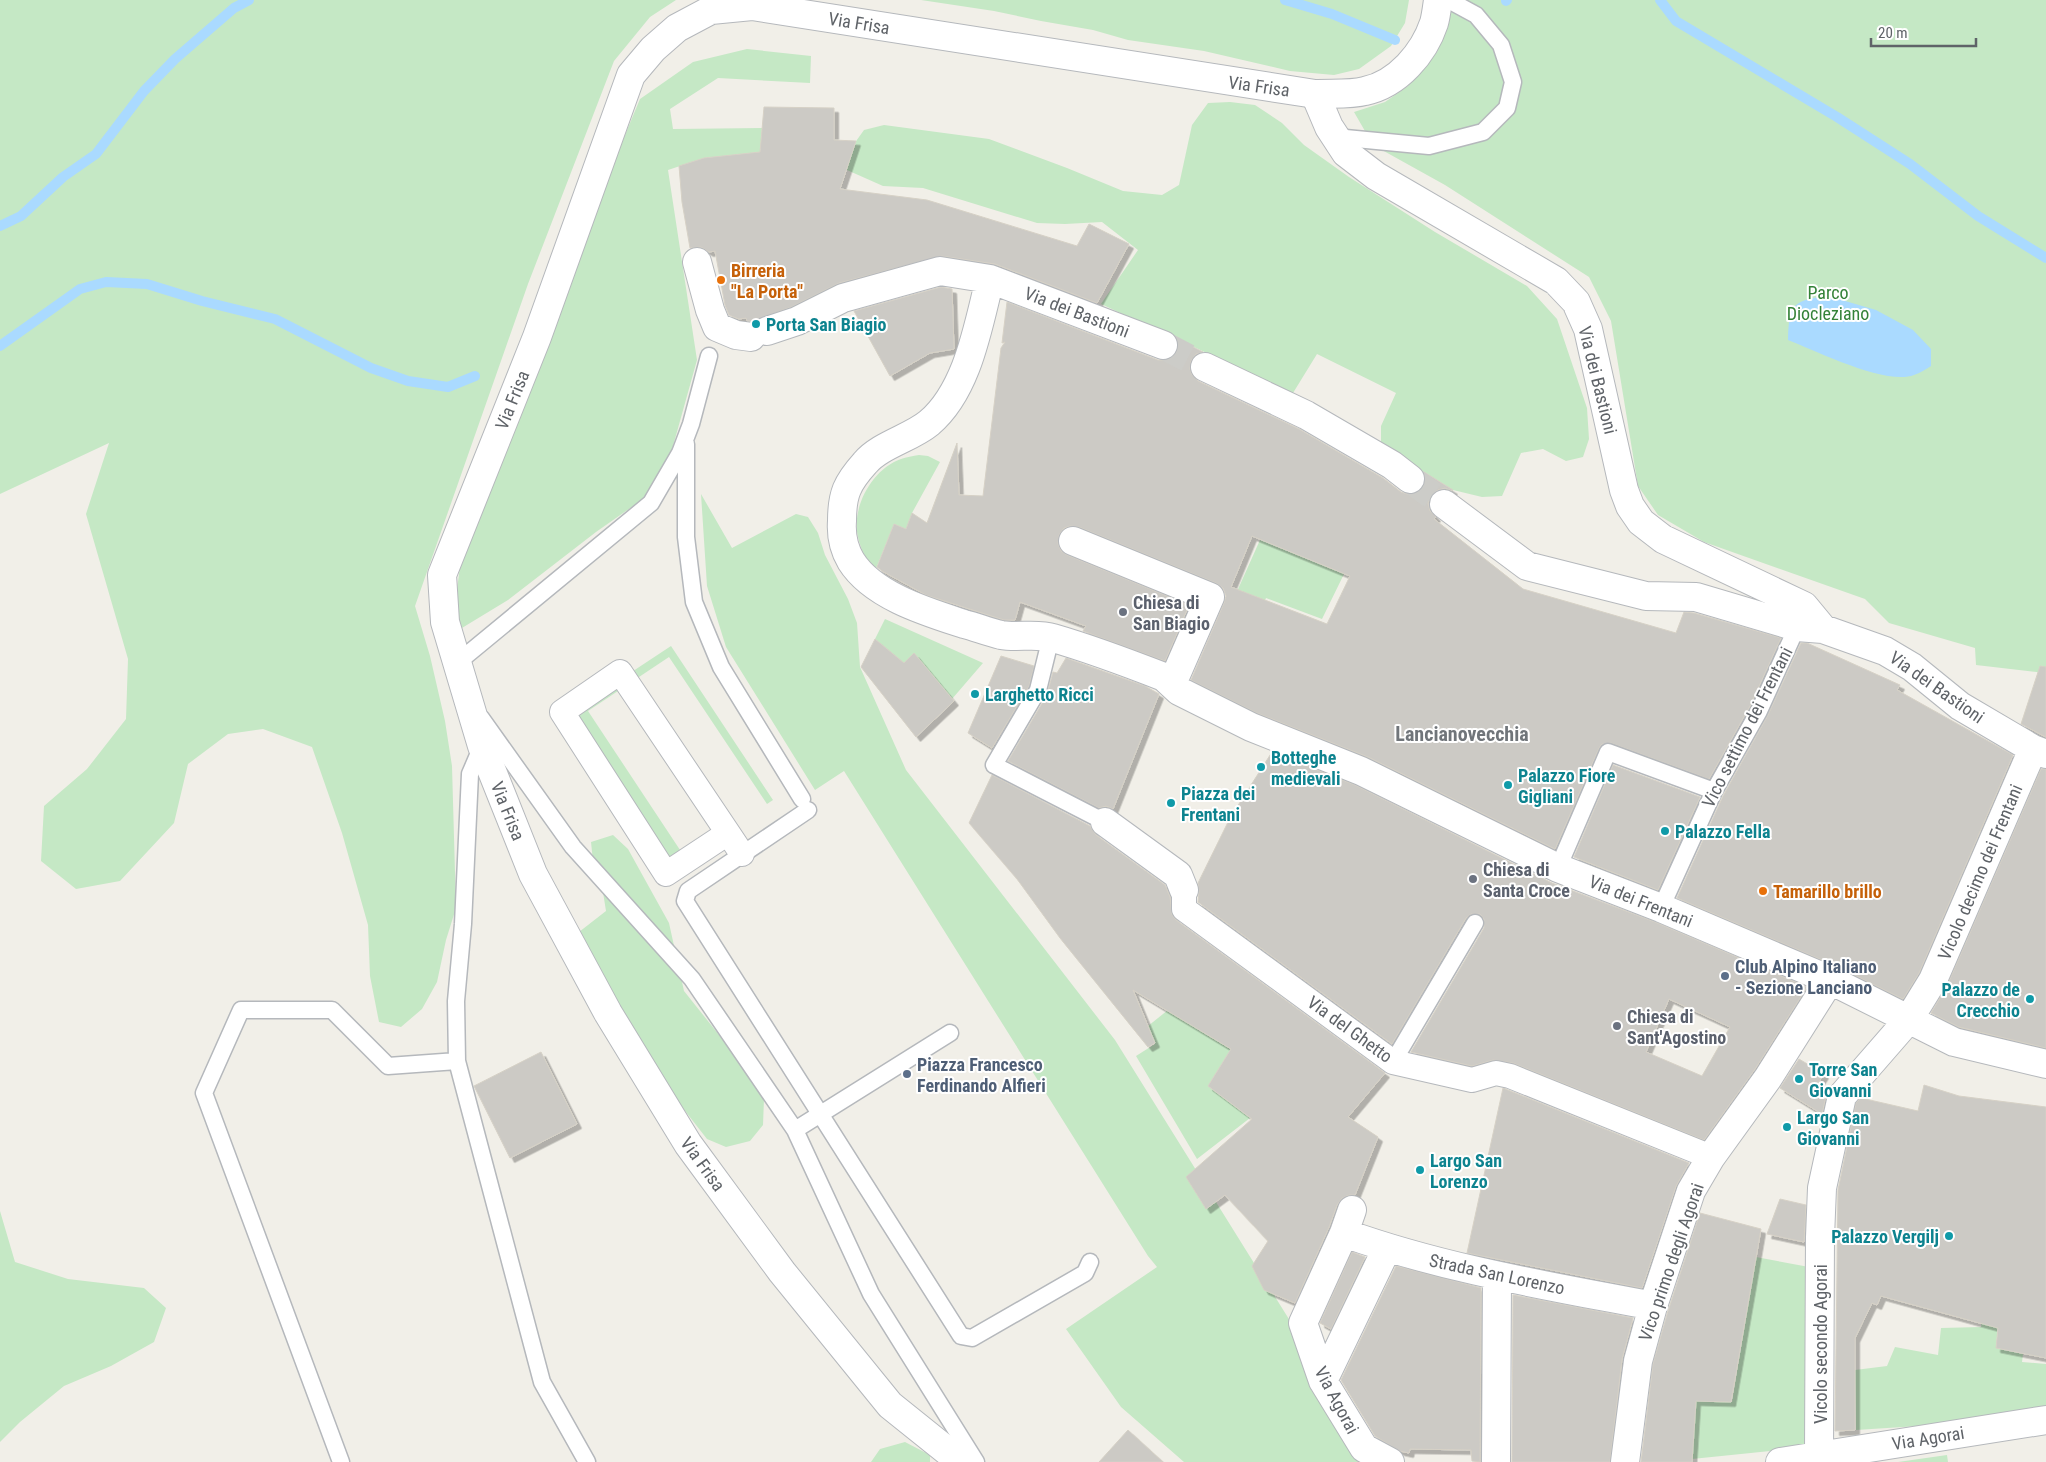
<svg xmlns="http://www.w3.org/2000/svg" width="2046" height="1462" font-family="'Roboto Condensed',sans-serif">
<defs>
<filter id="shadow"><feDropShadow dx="4.5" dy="4.5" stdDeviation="0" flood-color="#0004"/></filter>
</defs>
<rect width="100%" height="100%" fill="#f1efe8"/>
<path fill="#c5e8c5" d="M0 0H676L650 17 614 61 528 284 415 606 430 656 445 721 452 766 456 908 446 940 437 982 422 1009 401 1027 379 1022 370 976 368 925 342 833 312 747 263 729 228 734 188 764 174 823 120 881 76 889 41 861 44 806 87 769 126 719 128 659 86 514 109 443 0 494Z
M921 0H1409L1405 23 1391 46 1359 69 1334 75 1290 71 1204 51 1128 40 1093 30 1041 21 994 11Z
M1453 0H2046V673L1976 665 1975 648 1889 623 1865 599 1704 542 1658 515 1638 486 1611 321 1589 277 1445 185 1373 145 1354 112 1385 102 1408 86 1437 52 1449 23Z
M747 49 811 56 810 83 718 78 670 109 673 129 762 128 760 152 704 158 668 170 697 360 668 464 646 497 596 532 508 600 457 631 456 597 461 559 612 166 640 99 693 62Z
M1230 102 1255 105 1282 123 1304 145 1349 177 1435 232 1527 286 1557 319 1587 408 1589 439 1583 457 1566 461 1543 449 1521 453 1502 496 1482 497 1453 490 1381 446V426L1396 393 1317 354 1293 393 1101 304 1138 250 1102 222 1065 224 1037 223 923 188 883 186 847 170 849 151 864 130 884 125 989 139 1067 168 1123 191 1162 195 1179 185 1192 125 1208 103Z
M919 455 928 456 940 462 912 513 906 529 894 524 875 571C867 561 861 551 858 537 851 508 872 469 901 459 906 457 913 456 919 455Z
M701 494 732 548 796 514 808 517 818 533 825 555 848 599 857 623 860 667 906 770 1115 1040 1292 1324 1373 1462H1184L1121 1407 1066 1329 1157 1267 1148 1256 844 771 815 790 726 647 707 586Z
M1260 540 1344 574 1322 619 1266 598 1259 615 1230 607Z
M885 619 983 663 952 699 914 654 904 663 875 639Z
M671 646 773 800 767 804 669 657 588 711 686 859 671 868 568 714Z
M613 835 628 849 669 923 684 991 739 1060 764 1099 763 1125 750 1141 726 1147 707 1139 682 1107 634 1030 579 932 606 911 602 886 593 861 591 842Z
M1212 1008 1201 1031 1231 1049 1208 1086 1250 1118 1197 1159 1136 1056 1155 1044 1148 1026 1168 1010Z
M0 1211 15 1262 68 1279 144 1288 166 1308 154 1342 111 1366 64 1386 20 1422 0 1442Z
M1991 1252 1998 1323 1996 1348 2023 1354 2022 1362 2046 1364V1413L1996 1421 1856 1430 1855 1370 1887 1366 1895 1347 1938 1355 1941 1328 1981 1327Z
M1756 1257 1809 1267 1810 1447 1692 1459 1696 1401 1732 1402Z
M905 1442 930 1455V1462H871L880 1449Z
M1947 1455 1948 1462H1898Z"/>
<path fill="#aadaff" d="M1828 296 1876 310 1913 330 1931 349V366C1926 369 1920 373 1914 375 1887 386 1816 351 1788 340 1789 304 1793 300 1828 296Z"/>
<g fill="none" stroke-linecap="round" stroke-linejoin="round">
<path stroke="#aadaff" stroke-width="10" d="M1285 0 1332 14 1395 40
M1660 0 1676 21 1837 117 1910 164 1978 216 2046 258
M1506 1 1507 0
M0 226 21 216 63 177 96 154 144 91 175 59 234 8 249 0
M0 346 80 289 106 282 147 284 202 301 275 319 371 368 408 381 448 387 475 376"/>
</g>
<path fill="#cccac5" stroke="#d6d1c6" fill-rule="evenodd" filter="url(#shadow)" d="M764 107 834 108V140L856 141 840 189 927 200 1077 246 1089 224 1129 244 1097 303 995 264 942 256 839 283 791 307 757 320 751 321H747L746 318 739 319 729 315 725 305 715 251 709 252 701 247 690 248 682 202 679 166 704 158 760 152Z
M941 287 952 289 954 349 930 353 890 376 854 311Z
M1007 302 1158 360H1166L1173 357 1178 350 1177 339 1203 352 1196 354 1191 361 1190 369 1192 375 1198 381 1299 429 1383 478 1401 492 1407 494H1415L1422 489 1425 481 1424 472 1453 490 1452 491 1445 488 1438 490 1431 495 1428 503 1430 511 1436 517 1434 519 1523 589 1676 633 1684 612 1694 613 1781 638 1750 706 1709 779 1611 743 1602 744 1599 748 1555 849 1368 757 1257 713 1191 680 1224 603 1226 596 1223 588 1216 583 1079 527 1070 526 1064 528 1059 535 1058 544 1061 551 1067 555 1189 605 1165 661 1083 631 1086 626 1020 602 1015 620H1004L926 595 882 571 877 567 894 524 906 529 912 513 927 523 957 443 959 495 983 496 1001 348 1005 342 1002 343ZM1252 536 1350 576 1327 624 1231 587Z
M875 639 904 663 914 653 954 701 916 737 861 667Z
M1801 643H1807L1900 685 1897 690 2013 755 1919 973 1903 999 1836 966 1677 898 1723 796 1768 715Z
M1001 656 1034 666 1029 686 992 748 968 733Z
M1066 658 1145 686 1159 694 1113 809 1106 806 1099 808 1008 761 1047 695 1053 672 1057 673Z
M2040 666 2046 667V737L2021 724Z
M1272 752 1355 785 1552 883 1655 922 1807 987 1755 1069 1704 1140 1513 1063 1493 1060 1472 1066 1411 1052 1484 928V919L1480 914H1471L1466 918 1392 1044 1198 902 1199 892 1198 883 1230 818ZM1669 999 1730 1027 1702 1076 1646 1052Z
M1613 765 1700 797 1658 890 1574 857Z
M2041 769H2046V1048L1959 1027 1931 1013 1947 986Z
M992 775 1090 826 1096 835 1165 885 1170 897 1172 915 1176 920 1385 1073 1348 1117 1378 1137 1355 1195H1349L1342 1198 1337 1205 1329 1227 1295 1303 1264 1290 1252 1266 1268 1241 1225 1195 1206 1209 1186 1177 1252 1119 1208 1086 1231 1049 1133 990 1155 1043 1148 1047 1060 938 1017 879 969 823Z
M541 1052 577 1124 510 1158 474 1086Z
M1799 1059 1824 1074 1815 1088 1827 1091 1822 1114 1780 1088Z
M1924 1085 1959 1096 2046 1107V1358L1996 1348 1998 1328 1881 1296 1877 1305 1872 1303 1855 1338V1430L1835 1431 1838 1190 1856 1103 1861 1098 1918 1111Z
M1503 1088 1689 1163 1676 1186 1642 1288 1467 1253Z
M1780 1199 1806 1205 1804 1242 1767 1234Z
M1700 1213 1761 1229 1731 1402 1696 1401 1692 1462H1641L1653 1364 1668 1311Z
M1352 1252 1365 1257 1331 1329 1320 1323Z
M1396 1266 1481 1288 1480 1462 1472 1461 1471 1450 1410 1449 1409 1453 1400 1451 1375 1436 1341 1380Z
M1513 1295 1633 1318 1622 1359 1610 1462H1512Z
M1128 1430 1163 1462H1099Z"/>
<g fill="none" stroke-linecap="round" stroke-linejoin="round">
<path stroke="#ccccc8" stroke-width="28" stroke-dasharray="28 14" stroke-linecap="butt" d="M1163 345 1205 367
M1410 479 1444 504"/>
<defs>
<path id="service" d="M1335 137 1429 146 1483 132 1507 108 1513 82 1501 45 1476 15 1452 2 1442 0
M686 444V537L694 602 721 667 802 799
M1051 637 1038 690 994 765 1105 822
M457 663 651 503 680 453 691 424 709 356
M481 718 573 847 692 979 795 1130 871 1294 976 1462
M482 746 470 774 463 924 456 1001 457 1061 542 1382 587 1462
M808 810 688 891 685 901 961 1336 972 1338 1085 1273 1090 1262
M1558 868 1608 752 1714 791
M1661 908 1714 791 1759 711 1797 627
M1393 1062 1475 923
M795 1130 950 1033
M341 1462 204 1093 241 1010H332L388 1066 457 1061"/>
<path id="pedestrian" d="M728 833 666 874 562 712 620 672 628 684 728 833 742 854
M1184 890V909L1393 1062 1472 1080 1496 1073 1510 1076 1711 1157"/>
<path id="minor" d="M1315 94 1329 127 1346 153 1376 176 1556 281 1576 302 1588 329 1624 490 1630 506 1641 522 1663 539 1804 606 1823 629
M697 262 710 310 717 327 736 335 751 337
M990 279C978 326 968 390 929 423 911 438 880 445 865 463 847 483 842 494 842 521 841 534 844 549 851 561 873 596 927 612 964 624 976 627 988 632 1001 635 1017 638 1037 633 1053 638 1091 649 1128 663 1164 677L1179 691 1251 727 1361 771 1558 868 1661 908 1830 980 1954 1042 2046 1064
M767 331 797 321 843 298 940 271 990 279 1163 345
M1205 367 1306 415 1392 465 1410 479
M1444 504 1527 566 1646 596 1696 597 1797 627 1823 629 1885 651 1912 667 1960 706 2033 749 2046 754
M1073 541 1210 597 1172 684
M1105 822 1178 875 1184 890
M1352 1210 1344 1233 1303 1323 1323 1381 1364 1448 1390 1462
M1344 1233C1444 1269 1549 1286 1653 1306
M1323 1381 1387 1248
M1819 1455 1820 1237 1822 1188 1842 1096 1909 1019 1933 980 2033 749
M1496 1462 1497 1277
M1625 1462 1638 1361 1653 1306 1691 1191 1711 1157 1768 1078 1830 980
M1780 1462 2046 1420"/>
<path id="tertiary" d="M961 1462 890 1405 782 1272 688 1144 608 1013 533 874 482 746 445 622 442 575 537 337 631 75 653 49 677 28 711 10 752 6 1315 94C1331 93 1350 95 1365 91 1398 84 1424 53 1434 23 1436 16 1437 7 1438 0"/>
</defs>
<use href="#service" stroke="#b5b8bc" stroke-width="19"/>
<use href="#pedestrian" stroke="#b5b8bc" stroke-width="26"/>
<use href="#minor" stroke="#b5b8bc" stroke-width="30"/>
<use href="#tertiary" stroke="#b5b8bc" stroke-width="30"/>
<use href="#service" stroke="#fff" stroke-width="16"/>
<use href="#pedestrian" stroke="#fff" stroke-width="24"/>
<use href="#minor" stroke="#fff" stroke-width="28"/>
<use href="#tertiary" stroke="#fff" stroke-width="28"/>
</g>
<g fill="#e8710a" stroke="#fff" stroke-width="2">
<circle cx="721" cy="280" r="5"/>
<circle cx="1763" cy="891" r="5"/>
</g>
<g fill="#0f9aa8" stroke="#fff" stroke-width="2">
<circle cx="756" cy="324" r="5"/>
<circle cx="975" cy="694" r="5"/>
<circle cx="1261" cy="767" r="5"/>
<circle cx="1508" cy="785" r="5"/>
<circle cx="1171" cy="803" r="5"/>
<circle cx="1665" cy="831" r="5"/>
<circle cx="2030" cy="999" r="5"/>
<circle cx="1799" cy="1079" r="5"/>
<circle cx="1787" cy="1127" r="5"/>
<circle cx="1420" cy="1170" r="5"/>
<circle cx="1949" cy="1236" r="5"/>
</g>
<g fill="#6b7280" stroke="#fff" stroke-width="2">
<circle cx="1123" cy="612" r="5"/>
<circle cx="1473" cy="879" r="5"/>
<circle cx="1617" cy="1026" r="5"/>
</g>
<g fill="#5c6f8a" stroke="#fff" stroke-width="2">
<circle cx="1725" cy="976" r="5"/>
<circle cx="907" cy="1074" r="5"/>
</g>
<g text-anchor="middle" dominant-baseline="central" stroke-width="4" stroke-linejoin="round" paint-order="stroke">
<g font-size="18" fill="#5f6368" stroke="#fff">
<text transform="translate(859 23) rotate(9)">Via Frisa</text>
<text transform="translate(1259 86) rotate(8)">Via Frisa</text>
<text transform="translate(1077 312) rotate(21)">Via dei Bastioni</text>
<text transform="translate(1598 380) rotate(76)">Via dei Bastioni</text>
<text transform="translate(512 400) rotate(-68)">Via Frisa</text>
<text transform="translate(1937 687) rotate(35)">Via dei Bastioni</text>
<text transform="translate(1747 727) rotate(-63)">Vico settimo dei Frentani</text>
<text transform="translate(508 811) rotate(68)">Via Frisa</text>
<text transform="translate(1980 872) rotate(-67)">Vicolo decimo dei Frentani</text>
<text transform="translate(1641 901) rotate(22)">Via dei Frentani</text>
<text transform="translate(1350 1029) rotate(36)">Via del Ghetto</text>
<text transform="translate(703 1164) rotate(54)">Via Frisa</text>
<text transform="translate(1671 1262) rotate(-71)">Vico primo degli Agorai</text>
<text transform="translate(1497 1274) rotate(12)">Strada San Lorenzo</text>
<text transform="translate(1820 1344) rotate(-90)">Vicolo secondo Agorai</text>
<text transform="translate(1337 1400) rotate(62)">Via Agorai</text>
<text transform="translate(1928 1438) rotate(-9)">Via Agorai</text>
</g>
<g font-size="18" font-weight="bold" fill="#c56008" stroke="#fff" text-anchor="start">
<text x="731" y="270">Birreria<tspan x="731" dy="21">"La Porta"</tspan></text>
<text x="1773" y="891">Tamarillo brillo</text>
</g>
<g font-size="18" fill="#348238" stroke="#fff">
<text x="1828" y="292">Parco<tspan x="1828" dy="21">Diocleziano</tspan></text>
</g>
<g font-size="18" font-weight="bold" fill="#0d838f" stroke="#fff" text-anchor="start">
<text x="766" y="324">Porta San Biagio</text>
<text x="985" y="694">Larghetto Ricci</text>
<text x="1271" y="757">Botteghe<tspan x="1271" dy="21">medievali</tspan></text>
<text x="1518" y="775">Palazzo Fiore<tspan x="1518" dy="21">Gigliani</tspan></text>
<text x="1181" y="793">Piazza dei<tspan x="1181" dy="21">Frentani</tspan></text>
<text x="1675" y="831">Palazzo Fella</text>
<text x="2020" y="989" text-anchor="end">Palazzo de<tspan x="2020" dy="21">Crecchio</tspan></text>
<text x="1809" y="1069">Torre San<tspan x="1809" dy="21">Giovanni</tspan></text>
<text x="1797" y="1117">Largo San<tspan x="1797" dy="21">Giovanni</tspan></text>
<text x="1430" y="1160">Largo San<tspan x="1430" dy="21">Lorenzo</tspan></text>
<text x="1939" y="1236" text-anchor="end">Palazzo Vergilj</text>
</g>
<g font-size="18" font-weight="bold" fill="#5b616d" stroke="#fff" text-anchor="start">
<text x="1133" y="602">Chiesa di<tspan x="1133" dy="21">San Biagio</tspan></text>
<text x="1483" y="869">Chiesa di<tspan x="1483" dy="21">Santa Croce</tspan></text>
<text x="1627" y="1016">Chiesa di<tspan x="1627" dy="21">Sant'Agostino</tspan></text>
</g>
<g font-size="18" font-weight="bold" fill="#4e5e75" stroke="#fff" text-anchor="start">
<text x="1735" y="966">Club Alpino Italiano<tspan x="1735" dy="21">- Sezione Lanciano</tspan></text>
<text x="917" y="1064">Piazza Francesco<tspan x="917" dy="21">Ferdinando Alfieri</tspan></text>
</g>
<g font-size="20" font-weight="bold" fill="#70757a" stroke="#fff">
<text x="1462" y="734">Lancianovecchia</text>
</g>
</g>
<path d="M1871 38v8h105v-8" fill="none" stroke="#5f6368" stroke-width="2.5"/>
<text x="1878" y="38" font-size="15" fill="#5f6368" stroke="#ffffff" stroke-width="4" paint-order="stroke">20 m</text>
</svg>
